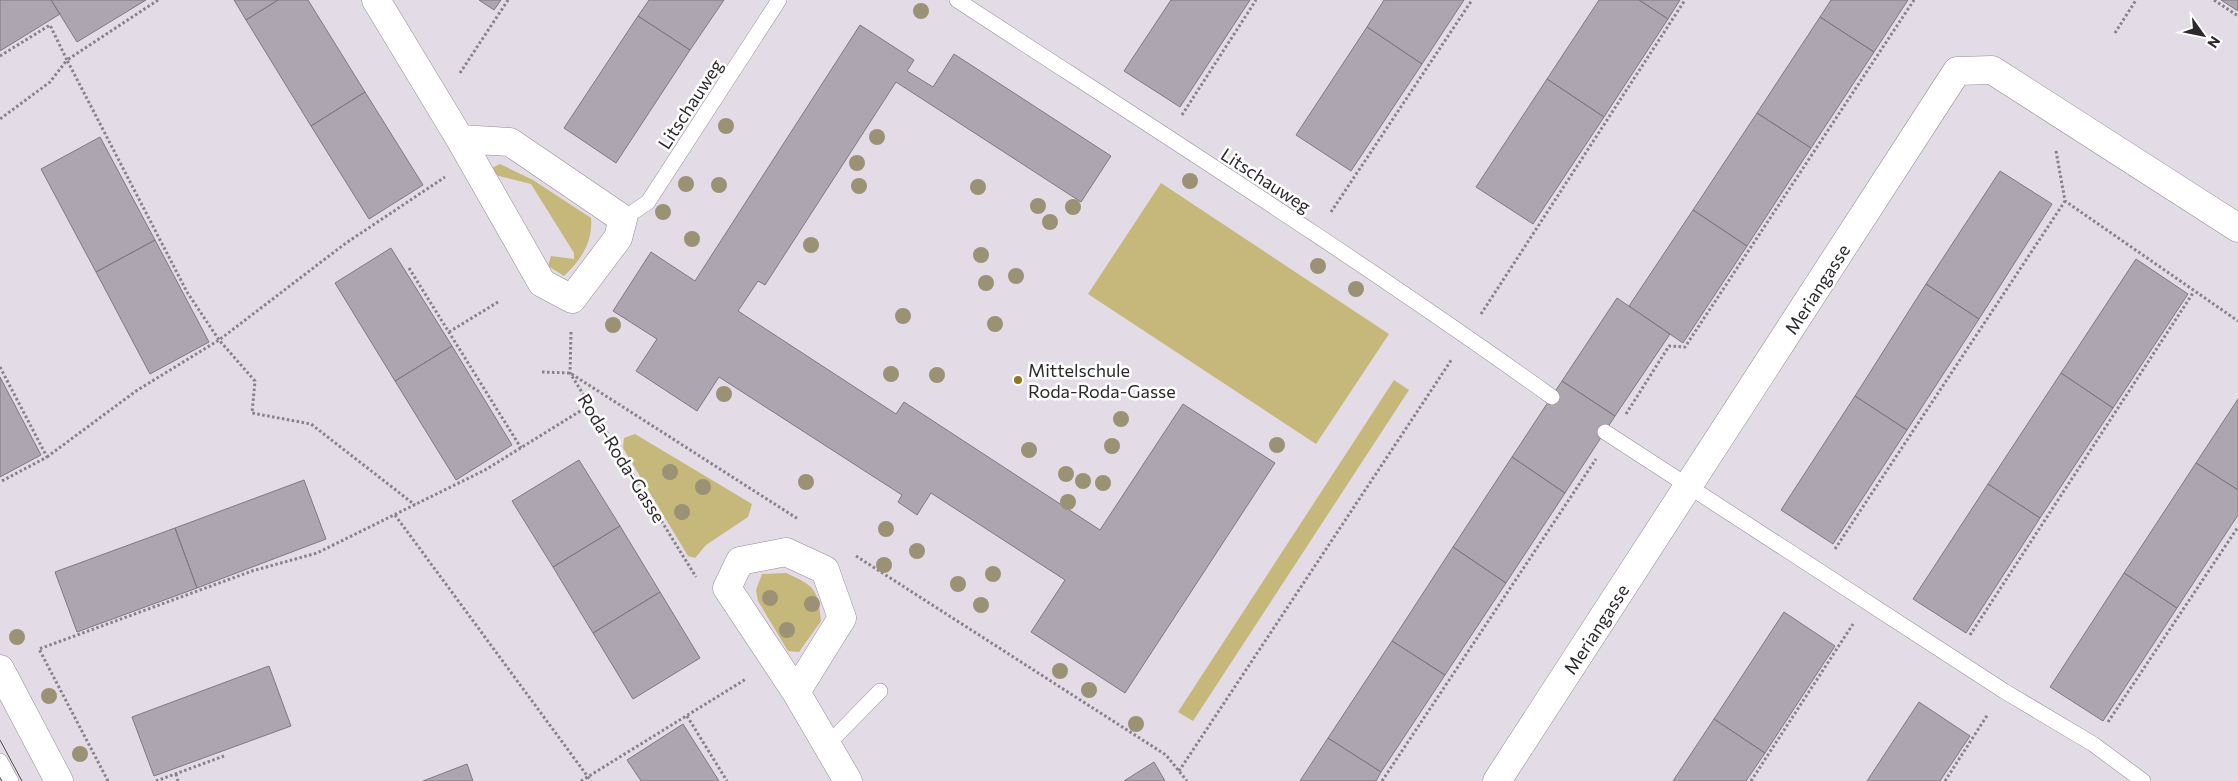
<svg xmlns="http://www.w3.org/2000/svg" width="2238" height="781" font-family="Commissioner,sans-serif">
<rect width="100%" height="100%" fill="#e3dce6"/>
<path fill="#c5b87a" d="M500 164 533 180 591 218C593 242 581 260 564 276L548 266 551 256 574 259V253L531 184 495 175 492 168Z
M1161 183 1389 334 1316 444 1088 294Z
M1394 380 1409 390 1193 721 1178 712Z
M635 434 752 504 748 517 706 545 695 558 688 556 623 448 624 438Z
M786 573C815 586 818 589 821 621L799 652 788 651 758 601 756 590 762 574Z"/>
<path fill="#ada6b0" stroke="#7f7982" d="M0 0H51L60 14 0 51Z
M51 0H146L77 42Z
M234 0H278L246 20Z
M278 0H308L365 92 311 126 246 20Z
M479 0H501L494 10Z
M649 0H724L690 50 638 16Z
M1171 0H1250L1180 107 1124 71Z
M1384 0H1464L1422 64 1367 27Z
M1599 0H1639L1668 19 1604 117 1547 79Z
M1639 0H1680L1668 19Z
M1831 0H1908L1874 52 1820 17Z
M2221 0H2238V11Z
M638 16 690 50 616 163 564 128Z
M1820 17 1874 52 1811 148 1757 113Z
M860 25 914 60 907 71 933 87 954 54 1111 156 1081 202 896 82 765 285 758 281 738 311 896 414 904 402 1100 530 1183 404 1275 463 1125 693 1031 632 1065 580 931 493 917 515 898 502 902 495 719 377 697 411 636 371 657 339 613 311 651 252 695 281Z
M1367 27 1422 64 1351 171 1296 135Z
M1547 79 1604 117 1533 224 1476 187Z
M365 92 423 185 369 219 311 126Z
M1757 113 1811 148 1747 246 1693 210Z
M100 137 155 240 96 272 41 169Z
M2000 171 2052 204 1979 319 1926 284Z
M1693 210 1747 246 1683 343 1629 306Z
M155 240 209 342 150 374 96 272Z
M391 248 452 346 395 381 335 283Z
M2136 259 2188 294 2113 408 2061 373Z
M1926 284 1979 319 1907 430 1855 396Z
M1617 298 1670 334 1615 416 1562 381Z
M452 346 512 445 456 480 395 381Z
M2061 373 2113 408 2040 518 1988 484Z
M0 377 41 455 0 477Z
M1562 381 1615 416 1565 493 1512 457Z
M1855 396 1907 430 1833 544 1781 510Z
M2238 399V490L2196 463Z
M1512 457 1565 493 1506 583 1453 547Z
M579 460 620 526 553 567 512 501Z
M2196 463 2238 490V515L2177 608 2124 573Z
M304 480 326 539 197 588 175 528Z
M1988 484 2040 518 1966 633 1913 599Z
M620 526 660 592 593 633 553 567Z
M175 528 197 588 77 632 55 572Z
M1453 547 1506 583 1445 675 1392 641Z
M2124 573 2177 608 2103 721 2050 687Z
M660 592 700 658 633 699 593 633Z
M1784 612 1835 646 1765 753 1714 719Z
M1392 641 1445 675 1381 772 1328 738Z
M269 666 291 726 154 776 132 717Z
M1919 702 1970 736 1940 781H1867Z
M1714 719 1765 753 1746 781H1673Z
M683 724 719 781H641L627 760Z
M1328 738 1381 772 1376 781H1300Z
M1154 762 1165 781H1124Z
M467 764 473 781H423Z"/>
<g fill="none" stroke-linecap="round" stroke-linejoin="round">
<defs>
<path id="service" d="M957 0C1156 130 1358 258 1552 397
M623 219 648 202 779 0
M1605 432 2004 691 2093 744 2143 781
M827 745 880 691
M0 761 11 781"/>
<path id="minor" d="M376 0 460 139
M460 139 510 142 623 219 618 238 572 299 542 283Z
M796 692 842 618 825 570 786 552 740 561 727 588 796 692 848 781
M1497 781 1957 71 1992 70 2238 228"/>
<path id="tertiary" d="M0 669 59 781"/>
</defs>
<use href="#service" stroke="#938c96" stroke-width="16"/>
<use href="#minor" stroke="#938c96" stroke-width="29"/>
<use href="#tertiary" stroke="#938c96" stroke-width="29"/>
<path stroke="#878289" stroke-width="3" stroke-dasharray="2.5 2.5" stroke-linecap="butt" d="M158 0 67 60 187 292 219 340 255 381 252 413 311 424 415 505
M2214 0 2238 16
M2115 33 2136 0
M0 56 50 25 67 60 50 82 0 119
M460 73 508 0
M1182 115 1256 0
M2056 151 2065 201 2238 321
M1331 212 1472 0
M409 268 521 448
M1481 314 1685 0
M449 332 498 302
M571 332 570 373 696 577
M0 367 47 457 0 482
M542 372 570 373 798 519
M1626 414 1669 346 1685 347 1914 0
M47 457 136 391 219 340 346 243 445 177
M395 515 591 781
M1835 549 2065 201
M856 556 1166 755 1187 781
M1970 635 2193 293
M687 716 727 781
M2108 722 2238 527
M1179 771 1452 359
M176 774 178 781
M108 781 39 649 252 571 317 553 485 470 590 405
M156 781 224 756
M581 781 746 679
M1382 781 1596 459
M1751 781 1853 624
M1945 781 1988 714"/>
<use href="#service" stroke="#fff" stroke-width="15"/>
<use href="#minor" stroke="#fff" stroke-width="28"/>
<use href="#tertiary" stroke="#fff" stroke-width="28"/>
<path stroke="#4f4b50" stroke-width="1" d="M0 740 22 781
M0 778 2 781"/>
</g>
<g fill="#9b9175">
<circle cx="921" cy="11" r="8"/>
<circle cx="726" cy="126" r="8"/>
<circle cx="877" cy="137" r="8"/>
<circle cx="857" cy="163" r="8"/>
<circle cx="1190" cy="181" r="8"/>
<circle cx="686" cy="184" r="8"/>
<circle cx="719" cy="185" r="8"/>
<circle cx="859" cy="186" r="8"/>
<circle cx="978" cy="187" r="8"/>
<circle cx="1038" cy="206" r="8"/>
<circle cx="1073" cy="207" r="8"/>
<circle cx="663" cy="212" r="8"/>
<circle cx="1050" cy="222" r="8"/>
<circle cx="692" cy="239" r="8"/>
<circle cx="811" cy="245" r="8"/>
<circle cx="981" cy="255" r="8"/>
<circle cx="1318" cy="266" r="8"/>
<circle cx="1016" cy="276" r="8"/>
<circle cx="986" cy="283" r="8"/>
<circle cx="1356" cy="289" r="8"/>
<circle cx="903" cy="316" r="8"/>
<circle cx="995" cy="324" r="8"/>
<circle cx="613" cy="325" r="8"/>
<circle cx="891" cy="374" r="8"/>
<circle cx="937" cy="375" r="8"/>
<circle cx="724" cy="394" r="8"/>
<circle cx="1121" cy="419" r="8"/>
<circle cx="1277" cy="445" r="8"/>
<circle cx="1112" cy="446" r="8"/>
<circle cx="1029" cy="450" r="8"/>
<circle cx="670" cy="472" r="8"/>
<circle cx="1066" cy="474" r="8"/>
<circle cx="1083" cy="481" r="8"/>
<circle cx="806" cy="482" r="8"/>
<circle cx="1103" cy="483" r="8"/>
<circle cx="703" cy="487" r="8"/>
<circle cx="1068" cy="502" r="8"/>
<circle cx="682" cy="512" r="8"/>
<circle cx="886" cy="529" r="8"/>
<circle cx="917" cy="551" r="8"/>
<circle cx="884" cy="565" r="8"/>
<circle cx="993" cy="574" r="8"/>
<circle cx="958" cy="584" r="8"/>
<circle cx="770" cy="598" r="8"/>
<circle cx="812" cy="604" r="8"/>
<circle cx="981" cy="605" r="8"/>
<circle cx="787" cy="630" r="8"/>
<circle cx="17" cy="637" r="8"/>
<circle cx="1060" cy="671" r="8"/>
<circle cx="1089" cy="690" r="8"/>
<circle cx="49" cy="696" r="8"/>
<circle cx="1136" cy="724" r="8"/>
<circle cx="80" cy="754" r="8"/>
</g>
<circle fill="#8b791d" stroke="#fff" stroke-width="2" cx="1018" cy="380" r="5"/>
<g text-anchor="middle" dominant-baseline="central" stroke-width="5" stroke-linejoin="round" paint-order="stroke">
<g font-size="18" fill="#2c292d" stroke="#fff">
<text transform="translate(690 104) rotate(-57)">Litschauweg</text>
<text transform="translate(1266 180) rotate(33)">Litschauweg</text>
<text transform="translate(1817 289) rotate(-57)">Meriangasse</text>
<text transform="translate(622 458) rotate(58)">Roda-Roda-Gasse</text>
<text transform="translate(1596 629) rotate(-57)">Meriangasse</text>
</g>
<g font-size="18" fill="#2c292d" stroke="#fff" text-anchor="start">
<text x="1028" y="370">Mittelschule<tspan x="1028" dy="21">Roda-Roda-Gasse</tspan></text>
</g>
</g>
<g transform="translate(2203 35) rotate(123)" stroke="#ffffff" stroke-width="4" paint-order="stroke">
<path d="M0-4L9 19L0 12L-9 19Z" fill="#2c292d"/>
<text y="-8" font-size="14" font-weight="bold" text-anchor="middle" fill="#2c292d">N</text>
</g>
</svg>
